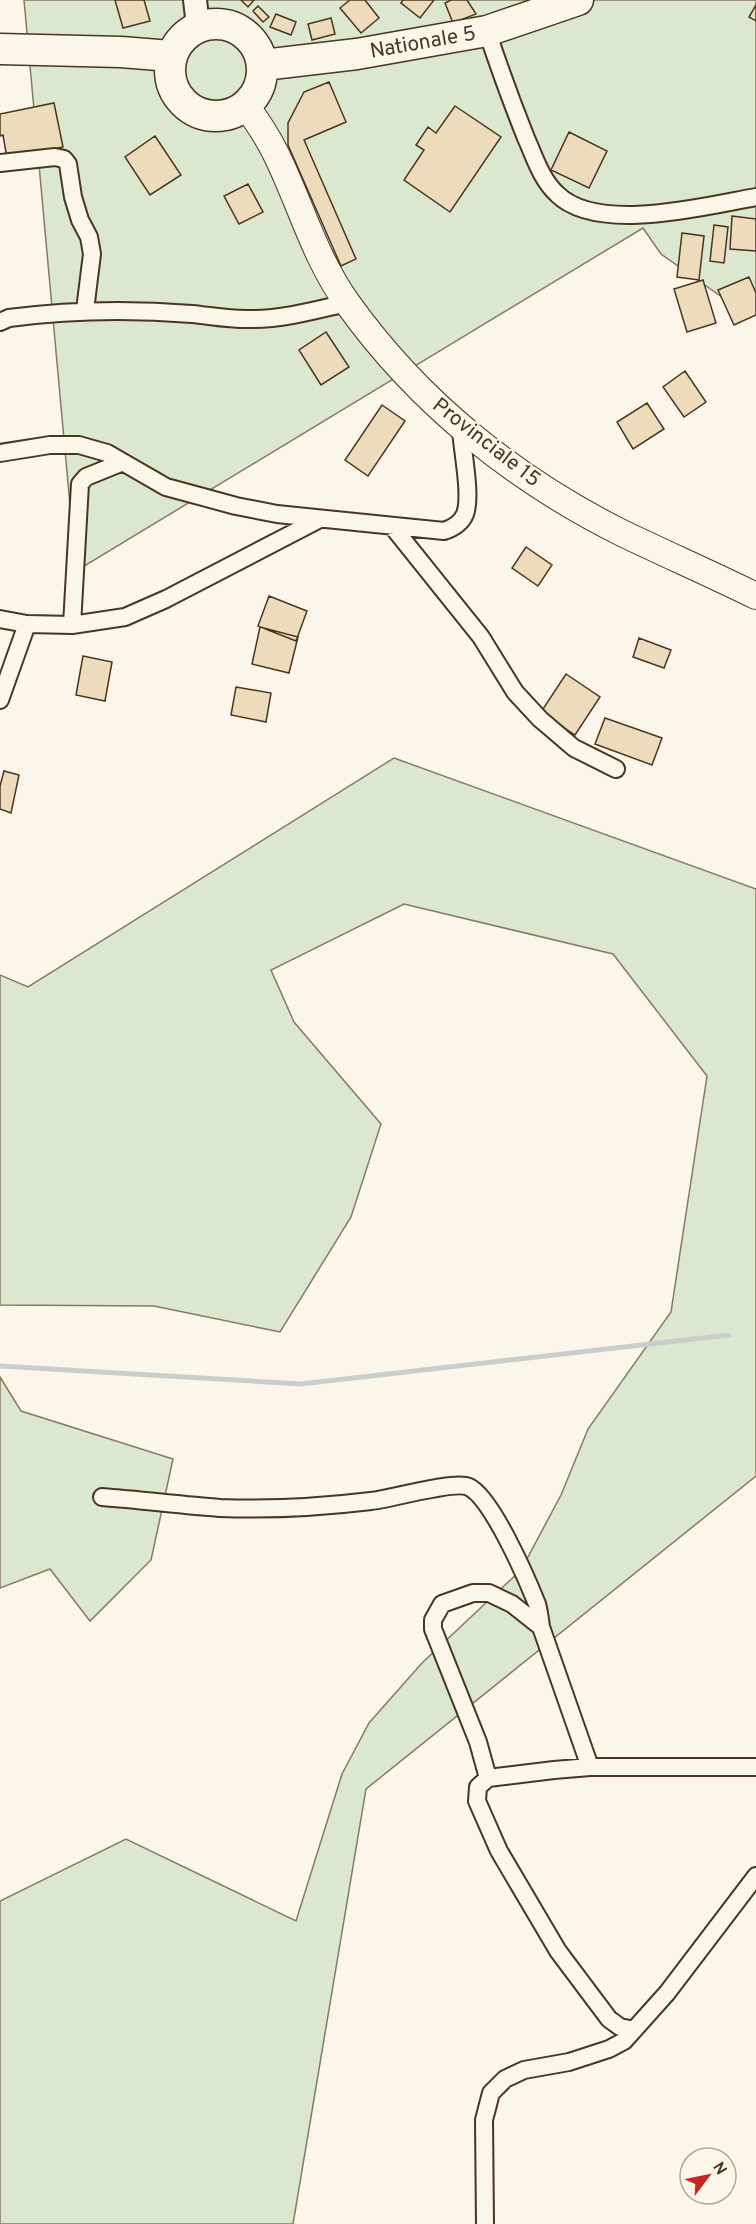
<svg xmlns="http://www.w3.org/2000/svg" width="756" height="2224" font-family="Overpass,sans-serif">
<rect width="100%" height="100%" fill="#fbf6e9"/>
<path fill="#dce7d0" stroke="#887966" stroke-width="1.5" d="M24 0H756V295L726 300 661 254 643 228 76 571Z
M394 758 756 889V1476L366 1789 293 2224H0V1901L126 1839 296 1921 342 1774 369 1723 422 1663 521 1570 561 1495 588 1429 671 1312 707 1076 613 954 404 904 271 970 294 1022 381 1124 351 1217 280 1332 154 1306 0 1305V975L28 987Z
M0 1377 21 1411 173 1459 151 1560 90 1621 50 1569 0 1588Z"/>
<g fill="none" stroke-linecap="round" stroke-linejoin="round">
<path stroke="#c9cecd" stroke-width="5" d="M0 1366 301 1384 729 1335"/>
</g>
<path fill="#ecdcbc" stroke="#4a3520" stroke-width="1.5" d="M115 0H144L150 21 123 28Z
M241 0H254L248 7Z
M350 0H365L379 18 361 33 340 8Z
M403 0H434L420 18 401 3Z
M451 0H467L476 14 453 23 445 3Z
M756 5V21L749 17Z
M258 6 269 17 263 22 253 11Z
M276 14 296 22 291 35 270 27Z
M331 18 335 34 312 40 308 24Z
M329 82 346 122 304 140 356 259 341 266 288 145V123L304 92Z
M54 103 63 147 7 158 3 135 0 136V114Z
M455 106 501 137 450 212 404 180 424 150 416 145 428 127 436 133Z
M569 132 607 151 589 188 551 170Z
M155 136 181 175 150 195 125 157Z
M248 184 263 212 239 224 224 196Z
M732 216 756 219V251L730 249Z
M714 225 728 227 724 263 710 261Z
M682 233 704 236 699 280 677 277Z
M749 277 756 293V315L734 325 718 290Z
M703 280 716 323 687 332 674 289Z
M326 332 349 367 321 385 299 350Z
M685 371 706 402 684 417 663 387Z
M647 403 664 429 633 449 617 422Z
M382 405 405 421 368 476 345 460Z
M526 547 552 565 538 586 512 568Z
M269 596 307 611 296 641 258 626Z
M260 627 298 637 289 673 252 664Z
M639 638 671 650 664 668 633 657Z
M83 656 112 662 105 701 76 695Z
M566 674 600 697 575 735 541 712Z
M236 687 271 693 266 722 231 715Z
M605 718 662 738 652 765 595 744Z
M4 771 19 775 11 813 0 809V786Z"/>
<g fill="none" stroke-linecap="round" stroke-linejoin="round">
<defs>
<path id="street" d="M487 31C499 67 512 103 526 138 535 158 541 179 557 194 597 234 705 206 756 197
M0 163 55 157 64 159 68 164 73 197 80 220 89 237 92 254 85 310
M0 322 9 318C69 310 131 309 192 314 212 316 232 320 252 319 284 319 316 310 347 303
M0 453 50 445H79L107 453 166 487 236 506 277 514 444 531C453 528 461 524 465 514 472 496 462 450 461 429
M392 526 481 637 515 692 540 719 574 748 616 769
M0 619 27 624 72 625 125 617 166 599 320 519
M72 625 80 484 86 477 123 462
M0 700 27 624
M102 1497C141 1500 181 1505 220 1508 270 1510 321 1507 371 1501 391 1499 455 1480 469 1487 492 1498 527 1579 537 1604 539 1611 540 1619 541 1627
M488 1778 478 1742 433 1629V1620L442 1604 473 1593H489L512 1604 541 1627 590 1767
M634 2030 620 2027 609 2019 558 1951 499 1851 477 1801 478 1787 488 1778 554 1770 590 1767H756
M485 2224 484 2120 491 2093 505 2079 524 2070 569 2062 609 2049 624 2041 667 1993 756 1876"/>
<path id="secondary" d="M195 0 198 26"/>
<path id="primary" d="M246 106C257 121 267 136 275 152 300 202 314 257 348 304 419 403 515 480 624 534 668 555 713 575 756 596"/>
<path id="highway" d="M170 70a46 46 0 1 1 92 0a46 46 0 1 1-92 0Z
M0 49 121 52 171 56
M263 65 357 54 487 31 578 0"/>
</defs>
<use href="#street" stroke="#4a3520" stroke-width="20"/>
<use href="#secondary" stroke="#4a3520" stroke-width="26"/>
<use href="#primary" stroke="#4a3520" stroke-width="28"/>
<use href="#highway" stroke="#4a3520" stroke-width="33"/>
<use href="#street" stroke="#fbf6e9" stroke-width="16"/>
<use href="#secondary" stroke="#fbf6e9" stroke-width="22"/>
<use href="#primary" stroke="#fbf6e9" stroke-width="26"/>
<use href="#highway" stroke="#fbf6e9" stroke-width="30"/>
</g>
<g text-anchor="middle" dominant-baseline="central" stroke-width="4.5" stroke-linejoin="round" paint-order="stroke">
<g font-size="21" fill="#4a3520" stroke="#fbf6e9">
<text transform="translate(423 43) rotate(-10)">Nationale 5</text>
<text transform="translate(486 443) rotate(38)">Provinciale 15</text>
</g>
</g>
<g transform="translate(708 2176) rotate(58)"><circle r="28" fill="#fbf6e9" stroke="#b4a999" stroke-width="1.5"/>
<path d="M0-4.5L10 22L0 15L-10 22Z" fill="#c62828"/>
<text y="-9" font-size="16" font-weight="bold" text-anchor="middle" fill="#4a3520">N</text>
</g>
</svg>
